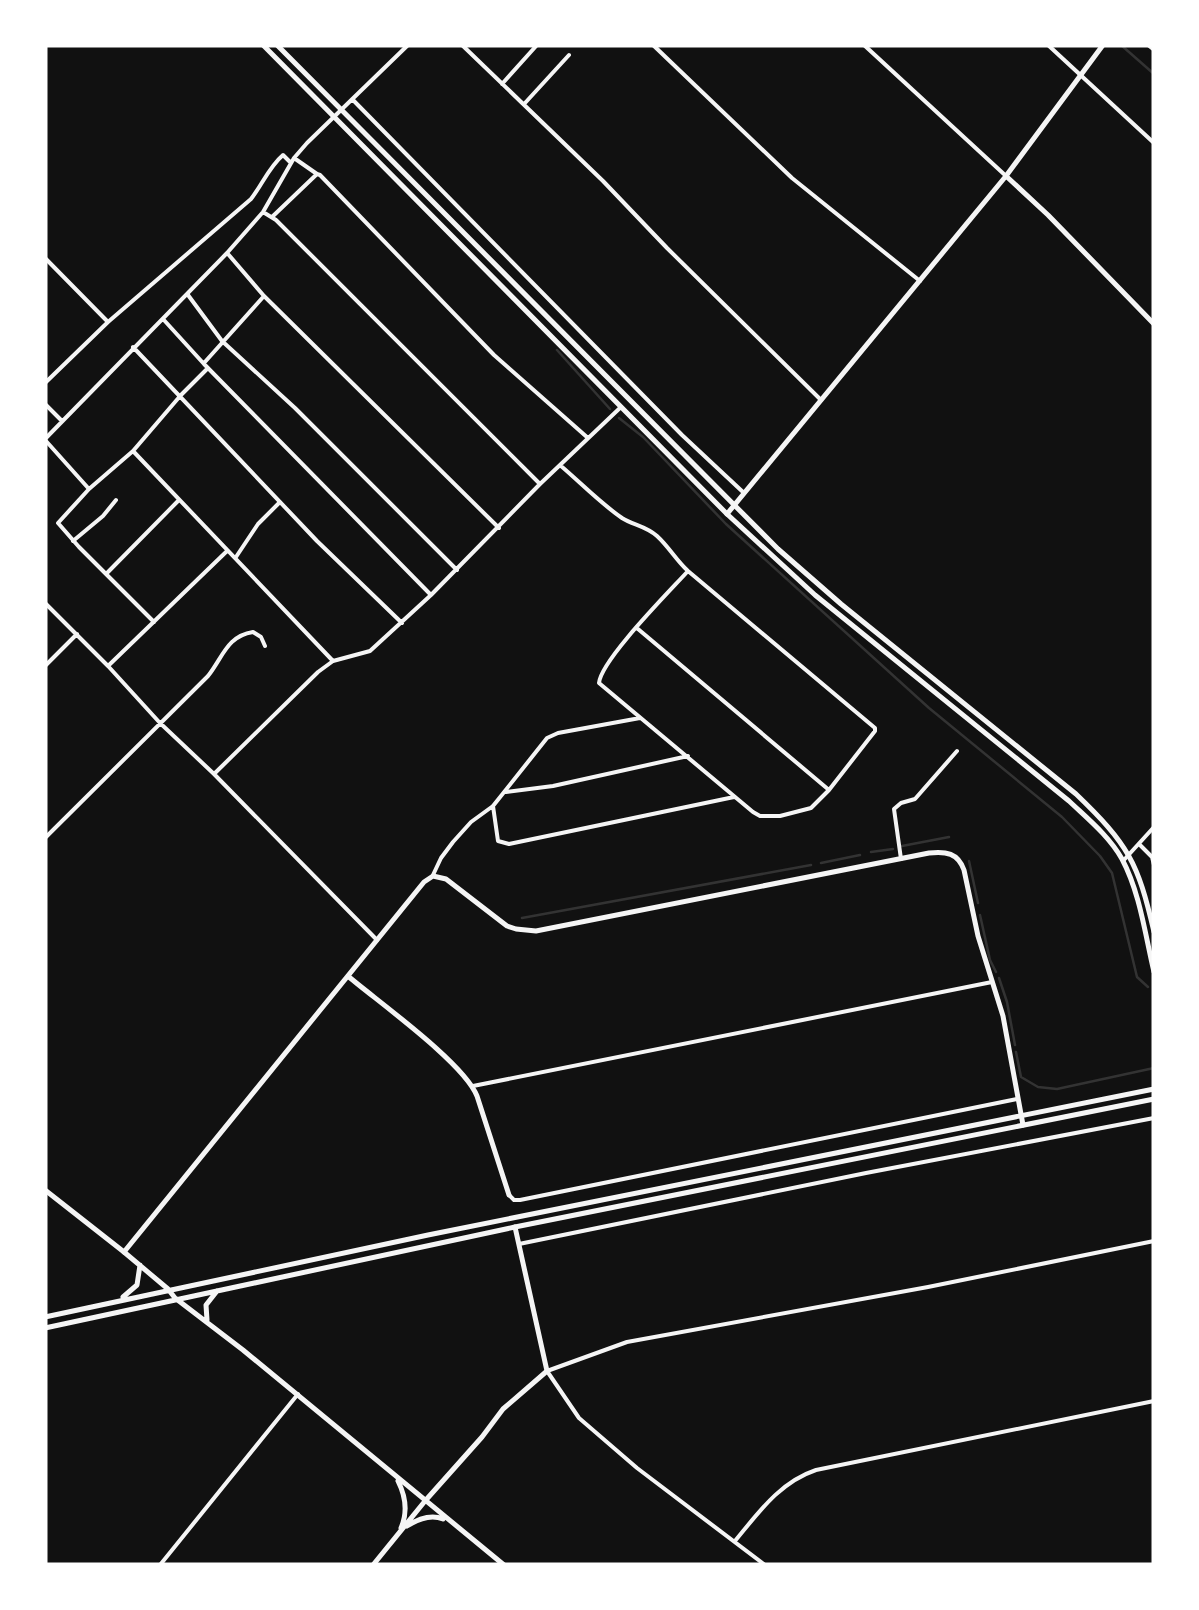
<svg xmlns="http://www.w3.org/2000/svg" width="1199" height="1610" font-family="'Open Sans',sans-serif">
<rect width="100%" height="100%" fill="#111"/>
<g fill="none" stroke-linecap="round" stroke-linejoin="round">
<path stroke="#333" stroke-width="2.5" d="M1121 45 1154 74
M557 350 610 409
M619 418 643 437 726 524 929 708 1062 817 1100 856 1112 873 1137 977 1148 987
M902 846 949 837
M871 852 893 849
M969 861 978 903
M821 863 860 855
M980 915 990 960 996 972
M522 918 811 865
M999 978 1007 1002 1015 1045
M1016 1052 1021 1077 1038 1087 1057 1089 1154 1068"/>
<path stroke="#f5f5f5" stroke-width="4" d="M462 45 603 181 667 248 821 400
M653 45 792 178 920 281
M864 45 1006 176
M1048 45 1154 143
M502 84 537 45
M353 100 682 435 744 493
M525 103 569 55
M294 158 317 174
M263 212 276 220 540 484
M272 217 317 174 320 175 494 355 588 438
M228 254 264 296 499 528
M45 258 108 322 251 199C262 185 269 167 283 155L291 163
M188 295 222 341 295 408 457 570
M163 319 204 364 431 595
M133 347 317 541 402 623
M204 363 264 296
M45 383 108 322
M45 404 62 421
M45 439 227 253 263 212 294 158 307 143 408 45
M46 441 89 489
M133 451 333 661
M561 466C581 483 600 503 622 518 633 525 646 526 657 536 669 547 676 560 688 571L875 728V731L829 790 811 808 780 816H760L753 812 599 683C601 660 669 592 688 571
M73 541 103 516 116 500
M236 557 258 524 280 502
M108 572 178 501
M45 603 108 666 160 723 214 774 377 940
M154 622 79 547 58 523 89 489 133 451 181 395 208 368
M638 629 829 790
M45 666 77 634
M108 666 226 552
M214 774 318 672 333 661 370 651 431 595 540 484 621 407
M506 792 553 786 688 756
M493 806 498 841 509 844 734 797
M45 838 208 676C223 657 227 636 253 632L261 637 265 646
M1140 845 1152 857 1154 865
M901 859 894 809 901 803 915 799 957 751
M1123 861 1154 827
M433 875 441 858 453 842 471 822 493 806 547 738 558 733 640 718
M473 1086 992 982
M45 1094V1115
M509 1195 514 1200H520L1017 1099
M519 1244 866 1173 1154 1118
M735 1541C759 1512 780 1482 816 1470L1154 1401
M160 1565 298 1394
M765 1565 637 1468 579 1418 547 1371 627 1342 928 1287 1154 1241"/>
<path stroke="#f5f5f5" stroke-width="5" d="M1006 176 1048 215 1154 324
M727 514 1006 176 1103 45
M349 977C380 1003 464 1063 477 1096L509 1195
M124 1252 424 882 433 876 446 879 507 926 516 929 536 931 929 853C946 851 958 853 964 870L978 936 1003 1016 1023 1125
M425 1501 482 1437 503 1409 547 1371 515 1227"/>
<path stroke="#f5f5f5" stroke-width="5" d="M263 45 727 514 815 595 1069 801C1088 819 1109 836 1122 859 1140 893 1145 934 1154 972
M277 45 778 549 841 604 1076 794C1128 844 1138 862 1154 932
M1149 45 1154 49
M45 1190 124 1252 168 1289 175 1298 243 1350 504 1565
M123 1297 137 1285 140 1265
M45 1317 428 1235 1154 1089
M207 1320 206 1305 217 1291
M45 1328 515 1227 1154 1099
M398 1481C406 1497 408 1512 401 1528
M407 1526C418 1519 431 1514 443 1519
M373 1565 425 1501"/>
</g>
<rect width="1199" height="1610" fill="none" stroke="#ffffff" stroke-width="95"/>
</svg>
